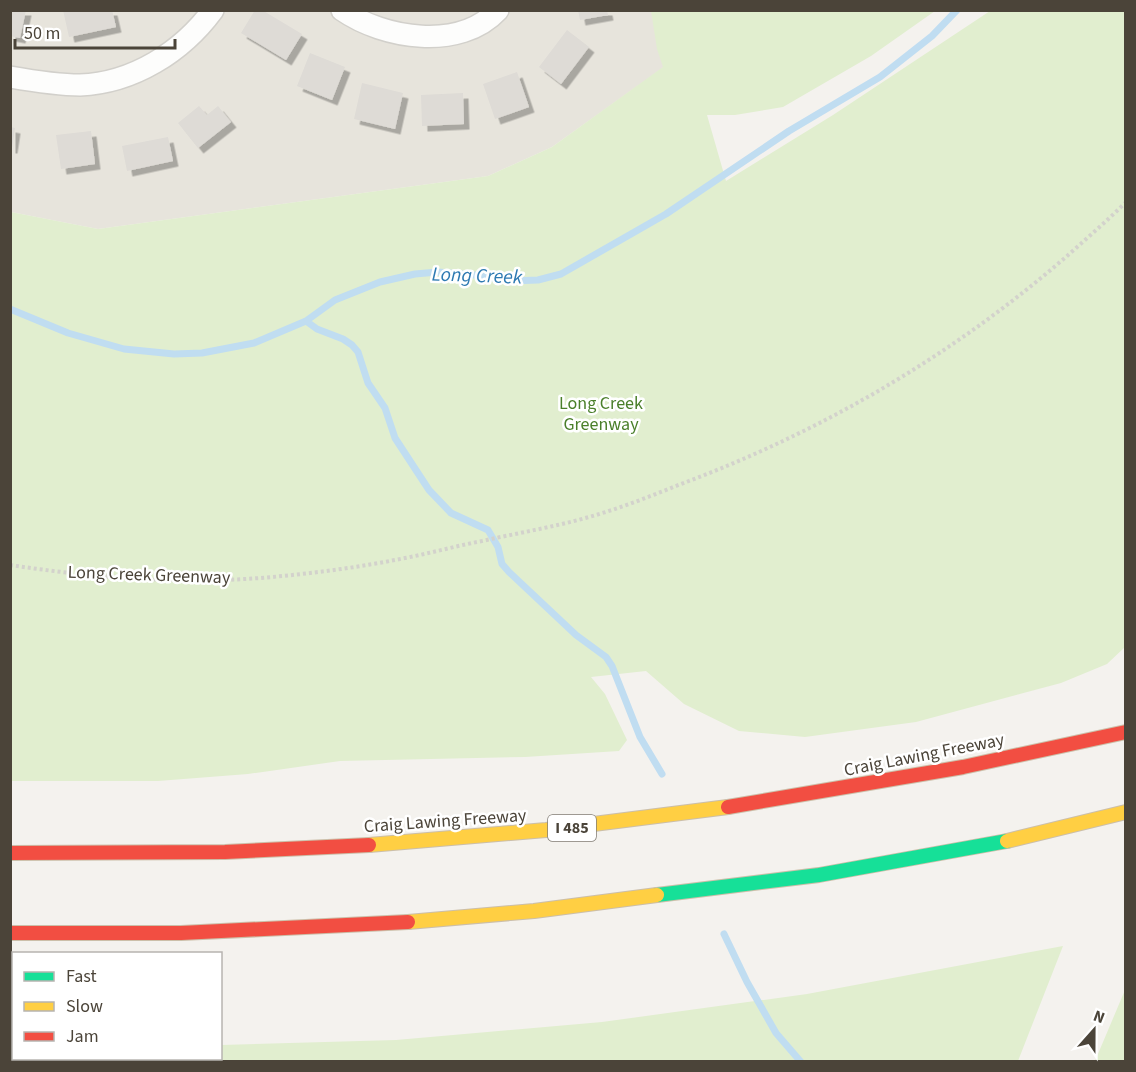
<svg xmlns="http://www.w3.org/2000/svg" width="1136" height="1072" font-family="'Source Sans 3',sans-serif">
<defs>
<filter id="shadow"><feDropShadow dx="5.5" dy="5.5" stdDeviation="0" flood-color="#0004"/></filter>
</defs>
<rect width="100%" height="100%" fill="#f4f2ee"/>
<path fill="#e7e4dc" d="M10 11H676L678 57 552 147 488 176 98 229 11 212Z"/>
<path fill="#e1eecf" d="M651 11H935L871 56 783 107 735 115H707L726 181 833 115 990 11H1125V647L1107 664 1061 683 916 722 805 737 739 731 684 704 646 671 591 677 605 694 627 740 619 751 525 757 340 761 248 774 158 781H11V212L98 229 488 176 552 147 663 67 657 49Z
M1063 946 1018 1061H11V1035L13 1036 14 1058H220L221 1045 396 1040 602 1022 807 994Z
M1125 990V1061H1095Z"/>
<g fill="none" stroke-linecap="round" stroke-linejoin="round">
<path stroke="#c0ddf1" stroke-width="7" d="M10 309 68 333 124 349 174 354 202 353 254 343 306 321 335 300 380 282 415 274 438 272 474 275 511 281 538 280 561 274 666 214 789 131 880 77 932 36 957 10
M306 321 317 329 343 339 352 345 358 352 368 383 385 408 395 438 429 490 451 513 488 530 498 547 502 564 509 572 576 635 606 657 612 666 640 737 662 774
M724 934 747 982 776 1033 801 1062"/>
</g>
<path fill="#dedbd6" filter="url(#shadow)" d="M10 10H26L20 38 10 36Z
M63 10H112L116 27 69 37Z
M255 10H262L302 34 286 60 241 33Z
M578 10H607L608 15 580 20Z
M567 30 589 47 561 84 539 67Z
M310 53 345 67 332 100 297 86Z
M517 72 529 107 495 119 483 84Z
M362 83 403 93 395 129 354 119Z
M463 93 464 124 422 126 421 95Z
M199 106 207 115 218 106 231 122 198 148 178 123Z
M10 127 15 128 12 148H10Z
M91 131 95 164 61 169 56 135Z
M168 137 173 161 127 171 122 146Z"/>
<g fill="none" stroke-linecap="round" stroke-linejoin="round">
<defs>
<path id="street" d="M342 10C384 39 460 51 498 10
M10 77C33 81 57 85 80 85 133 83 182 52 213 10"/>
<path id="fast" d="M657 895 819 875 1007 841"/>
<path id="slow" d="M1007 841 1126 812
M369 845 546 830 728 807
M408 922 534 911 657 895"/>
<path id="jam" d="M728 807 963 767 1126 732
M10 853 225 852 369 845
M10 933H181L408 922"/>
</defs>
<use href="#street" stroke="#d2d0cb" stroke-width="24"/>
<use href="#fast" stroke="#ccbfa9" stroke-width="16"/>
<use href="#slow" stroke="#ccbfa9" stroke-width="16"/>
<use href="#jam" stroke="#ccbfa9" stroke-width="16"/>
<path stroke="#d3d2cc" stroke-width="4" stroke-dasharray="3 3" stroke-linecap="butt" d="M10 565C96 578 185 585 272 577 316 573 361 567 405 558 431 553 456 546 482 541 518 533 554 527 589 517 621 508 651 496 681 484 823 431 953 355 1067 256 1087 238 1107 221 1126 202"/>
<use href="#street" stroke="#fdfdfc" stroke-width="21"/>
<use href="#fast" stroke="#16e098" stroke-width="14"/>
<use href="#slow" stroke="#ffcf43" stroke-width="14"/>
<use href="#jam" stroke="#f24e42" stroke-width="14"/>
</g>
<g text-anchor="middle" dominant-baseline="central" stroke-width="5" stroke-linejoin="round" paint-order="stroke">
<rect fill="#fff" stroke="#817c74" stroke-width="1.5" x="548" y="815" width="48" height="26" rx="4.5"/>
<g font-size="16" font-weight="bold" fill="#4b4439">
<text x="572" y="828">I 485</text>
</g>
<g font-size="18" fill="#4a7f2a" stroke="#fff">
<text x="601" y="403">Long Creek<tspan x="601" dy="21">Greenway</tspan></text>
</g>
<g font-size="18" fill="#4b4439" stroke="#fff">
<text transform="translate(149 575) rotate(2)">Long Creek Greenway</text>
<text transform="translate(924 755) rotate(-11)">Craig Lawing Freeway</text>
<text transform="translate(445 821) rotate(-4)">Craig Lawing Freeway</text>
</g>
<g font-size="20" font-style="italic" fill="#2e7ab2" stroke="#fff">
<text transform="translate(477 276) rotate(2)">Long Creek</text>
</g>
</g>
<rect width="1136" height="1072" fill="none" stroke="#4b4439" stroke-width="24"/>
<rect x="12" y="952" width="210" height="108" fill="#ffffff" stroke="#b7b4b0" stroke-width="1.5"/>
<rect x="24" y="972" width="30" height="9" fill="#16e098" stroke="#b7b4b0" stroke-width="1.5"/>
<text x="66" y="982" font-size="18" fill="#4b4439">Fast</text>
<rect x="24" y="1002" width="30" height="9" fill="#ffcf43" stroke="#b7b4b0" stroke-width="1.5"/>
<text x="66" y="1012" font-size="18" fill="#4b4439">Slow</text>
<rect x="24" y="1032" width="30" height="9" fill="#f24e42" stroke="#b7b4b0" stroke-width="1.5"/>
<text x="66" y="1042" font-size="18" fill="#4b4439">Jam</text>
<g transform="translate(1094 1030) rotate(21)" stroke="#ffffff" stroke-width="4.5" paint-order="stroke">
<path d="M0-4.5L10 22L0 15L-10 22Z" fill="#4b4439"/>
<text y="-9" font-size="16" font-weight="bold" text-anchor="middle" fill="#4b4439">N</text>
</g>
<path d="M15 39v9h160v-9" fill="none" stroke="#4b4439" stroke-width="3"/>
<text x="24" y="39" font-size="18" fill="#4b4439" stroke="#ffffff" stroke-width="4.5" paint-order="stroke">50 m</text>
</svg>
